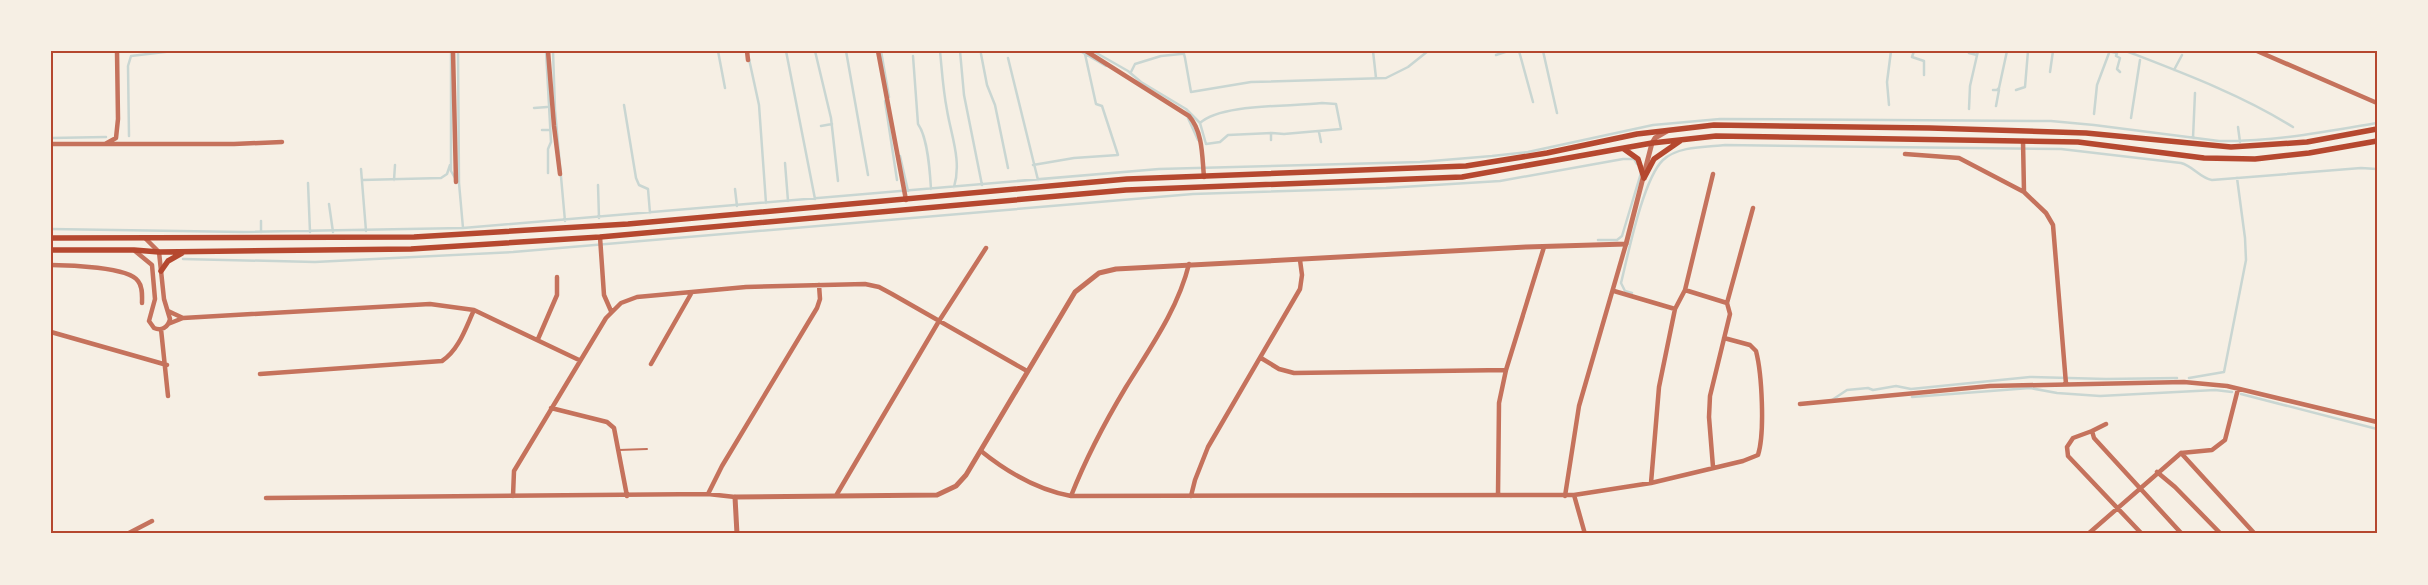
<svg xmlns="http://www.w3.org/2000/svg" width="2428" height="585" font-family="'Nunito Sans',sans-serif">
<rect width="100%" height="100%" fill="#f6efe4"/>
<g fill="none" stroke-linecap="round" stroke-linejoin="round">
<path stroke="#c9d6d2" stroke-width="2.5" d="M451 51V171L455 178
M458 51 459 183 463 228
M546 51 551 142 548 149V173
M553 51 555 110 565 221
M718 51 725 88
M786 51 815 199
M815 51 831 118 838 181
M846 51 868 175
M881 51 889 97
M940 51C942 71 943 90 947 110 951 135 962 161 954 187
M960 51 964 95 982 185
M1080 51 1106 66
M1093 51 1128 71 1141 82 1186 109 1200 123 1206 144 1220 142 1228 135 1272 133 1284 134 1341 129 1336 104 1322 103C1292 107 1221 103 1200 123
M1373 51 1376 78
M1519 51 1533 102
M1543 51 1557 113
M1914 51 1912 57 1924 61V75
M2107 51 2117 53 2116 56 2120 58 2117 69 2120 72
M2126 51C2183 73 2242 95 2293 127
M1969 53 1977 55
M981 54 987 85 995 105 1008 168
M1496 55 1508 51
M913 56 918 124C928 138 930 172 931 189
M1008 58 1038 180
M749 59 759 105 766 203
M2174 70 2182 55
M1131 72 1135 64 1161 56 1181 54H1184L1185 58 1191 92 1251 82 1386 78 1408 67 1428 51
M2050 72 2053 51
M1993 90H1997L1999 88 2007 51
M2016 90 2025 87 2028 51
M885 101 897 180
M624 105 636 178 639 185 648 189 650 213
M1889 105 1887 82 1891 51
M1996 106 1999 90
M534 108 547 107
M1969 109 1970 86 1978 51
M2094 114 2097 85 2109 53
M1188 118 1198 140
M2131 118 2140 60
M821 126 832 124
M2238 127 2240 142
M542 130H550
M1319 132 1321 142
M1271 133V140
M129 136 128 66 131 56 173 51
M51 138 106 137
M2193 138 2195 93
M900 156 908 191
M785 163 788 201
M1033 165 1074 158 1118 155 1102 106 1096 104 1085 54
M361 169 366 231
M362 180 441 178 447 174 450 165
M394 180 395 165
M308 183 310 232
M598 185 599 218
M735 189 737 206
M329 204 333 232
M51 229 243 232 463 228 1159 169 1420 162 1492 156 1528 152 1653 125 1720 119 2051 121 2094 125 2219 141C2273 142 2324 132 2377 123
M261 232V221
M1598 240H1617L1622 236 1641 173
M183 259 315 262 513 252 1193 194 1386 188 1500 181 1623 159H1634L1637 164
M1632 293 1625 291 1621 283C1628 255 1643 179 1663 160 1678 146 1706 147 1725 145L2061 149 2181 163C2193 166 2200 178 2212 180L2361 168 2377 169
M2189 378 2224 372 2246 260 2245 238 2237 178
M2241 394 2377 429
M1912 397 2030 388 2057 393 2100 396 2215 390 2232 392
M1832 400 1847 390 1868 388 1873 390 1896 386 1911 389 2030 377 2106 379 2177 378"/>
<path stroke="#c5725c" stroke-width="2" d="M619 450 647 449"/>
<path stroke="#c5725c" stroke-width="4.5" d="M453 51 456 182
M548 51 554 126 560 174
M747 51 748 60
M878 51 906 200
M1086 51 1189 116C1203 132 1202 156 1204 177
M2257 51 2377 103
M2023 141 2024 192
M51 144H105L116 138 118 119 117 51
M105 144H234L282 142
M1905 154 1959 158 2024 192 2046 213 2053 225 2066 384
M600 237 604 295 611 311
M135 251 152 265 155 299 149 321 154 328C161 331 168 328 170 319L164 299 159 252 145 238
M51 265C68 265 129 267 138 281 143 287 142 296 142 303
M1685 290 1727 303
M1614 291 1675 309
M168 311 183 318
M168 324 183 318 430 304 474 310 579 360
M161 329 168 396
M51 332 167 365
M538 339 557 295V277
M1261 358 1279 369 1294 373 1506 370
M651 364 692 292
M260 374 442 361C459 350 466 327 474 310
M1800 404 1990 386 2184 382 2227 386 2377 422
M551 408 607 422 614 428 627 496
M2106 424 2092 431 2094 438 2182 534
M2092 431 2073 438 2067 447 2068 456 2142 534
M981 451C1007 472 1038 490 1071 496L1574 495 1651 483 1743 461 1758 455C1765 433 1762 374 1756 351L1750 345 1724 338
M2181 453 2255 534
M1713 467 1709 417 1710 396 1730 314 1727 303 1753 208
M2157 472 2175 487 2221 534
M1651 483 1659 387 1675 309 1685 290 1713 174
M708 494 722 466 817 308 820 299 819 285
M837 494 939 321 986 248
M1498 495 1499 403 1506 370 1544 247
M1574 495 1585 534
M513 496 514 471 606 318 621 303 637 297 746 287 865 284 879 287 892 294 1027 371
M1071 496C1086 458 1105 422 1126 387 1150 348 1178 309 1189 264
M1191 496 1195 480 1208 447 1300 289 1302 275 1300 260
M1565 496 1579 406 1626 244
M266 498 708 494 735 497
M127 534 152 521
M2088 534 2181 453 2212 450 2225 440 2238 389"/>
<path stroke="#c5725c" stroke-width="5" d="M737 534 735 497 937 495 956 486 966 475 1075 292 1099 273 1116 269 1526 247 1626 244 1652 143 1655 138 1667 131"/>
<path stroke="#b5482f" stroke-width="5.5" d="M1624 149 1638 159 1644 178
M1644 178 1654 159 1680 141
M51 238 414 237 628 224 1127 179 1466 166 1547 153 1637 134 1714 125 1930 128 2086 133 2231 147 2307 142 2377 129
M51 250H134L159 252 411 249 600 237 1126 190 1462 177 1652 143 1716 136 2078 142 2204 158 2255 159 2309 153 2377 141
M161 271 168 261 182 253"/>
</g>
<rect width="2428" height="585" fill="none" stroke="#f6efe4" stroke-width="105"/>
<rect x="52" y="52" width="2324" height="480" fill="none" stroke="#b5482f" stroke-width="2"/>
</svg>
